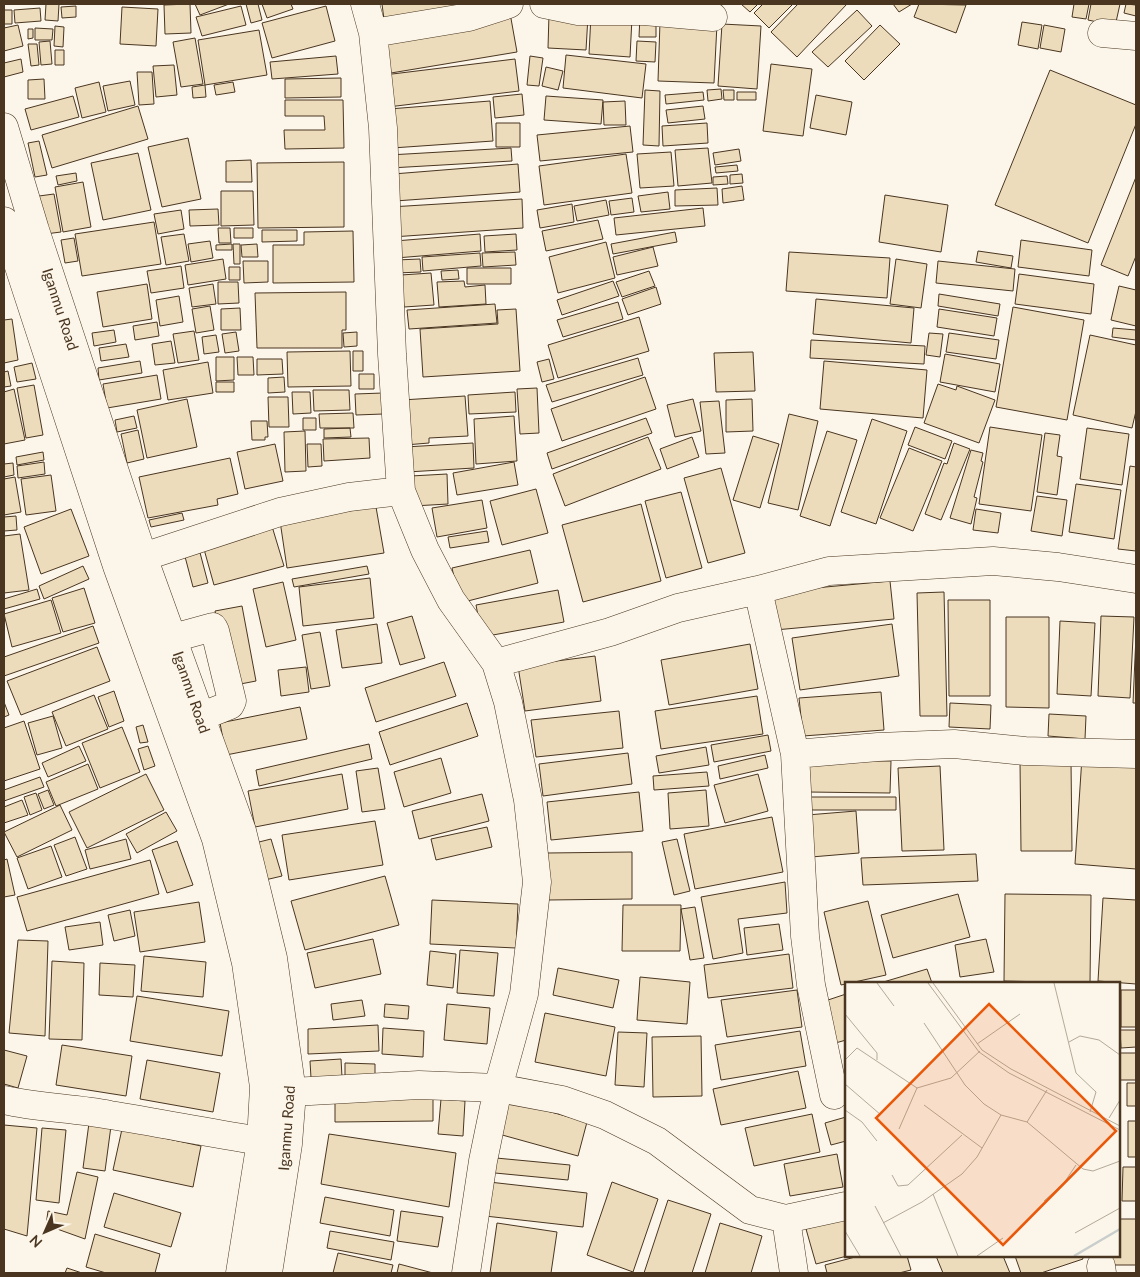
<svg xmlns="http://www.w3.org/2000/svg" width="1140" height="1277" font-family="Lato,sans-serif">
<rect width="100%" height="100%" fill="#fbf6e9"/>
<path fill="#ecdcbc" stroke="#4a3520" d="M46 4H59L58 21 45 20Z
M190 4 191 33 165 34 164 5Z
M195 4H229L200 15Z
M246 4H258L262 20 251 23Z
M262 4H291L293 9 267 18Z
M382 4H465L466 16 385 27Z
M741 4H758L750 12Z
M763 4H793L769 28 754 13Z
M798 4H847L797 57 771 32Z
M893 4H912L899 12Z
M919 4 966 5 956 33 914 17Z
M1074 4H1089L1086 19 1072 17Z
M1091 4H1120L1116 22 1102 23 1088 20Z
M1126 4 1136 5V16L1124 13Z
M76 6V17L62 18 61 7Z
M241 6 246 25 202 36 196 17Z
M326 6 335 41 272 58 262 23Z
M122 7 158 9 156 46 120 44Z
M40 8 41 21 15 23 14 10Z
M4 10H12V24H4Z
M857 10 872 26 828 67 812 52Z
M510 13 517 52 391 73 384 34Z
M549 14 588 16 586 50 548 48Z
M591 15 632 18 630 57 589 54Z
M640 15H656V37H639Z
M660 22 717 24 714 83 658 81Z
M1022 22 1042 25 1038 49 1018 45Z
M722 24 761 26 757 89 718 86Z
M18 25 23 46 4 51V28Z
M880 25 900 44 864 80 845 61Z
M1044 25 1065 29 1061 52 1040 48Z
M55 26 64 27 63 47 54 46Z
M35 28 53 29 52 40H35Z
M28 29H33V38L28 39Z
M259 30 267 75 205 85 198 40Z
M195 38 203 84 181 87 173 42Z
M50 41 52 64 41 65 39 42Z
M637 41 656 42 655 62 636 61Z
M28 44H37L39 65 31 66Z
M55 50H64V65H55Z
M566 55 646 64 642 98 563 88Z
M336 56 338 74 272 79 270 62Z
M530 56 543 58 539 86 527 85Z
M21 59 23 72 4 77V63Z
M515 59 519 91 388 107 384 75Z
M771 64 812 69 803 136 763 131Z
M174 65 177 95 156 97 153 66Z
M546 67 563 71 558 90 542 86Z
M1050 70 1136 105V124L1088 243 995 205Z
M137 72H152L154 104 139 105Z
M341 78V97L285 98V79Z
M44 79 45 99H28V80Z
M130 81 135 105 108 111 103 86Z
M99 82 106 112 82 118 75 88Z
M233 82 235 92 216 95 214 85Z
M205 85 206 97 193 98 192 87Z
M721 89 722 99 708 101 707 90Z
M645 90 660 91 659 146 643 145Z
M723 90H734V100H724Z
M703 92 704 100 666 104 665 95Z
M737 92H756V100H737Z
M522 94 524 115 495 118 493 97Z
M816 95 852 102 846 135 810 128Z
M73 96 79 117 31 130 25 109Z
M546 96 603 100 601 124 544 120Z
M285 100H343L344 148 285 149 284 130H325L324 116H285Z
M490 101 493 141 392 148 389 109Z
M625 101 626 125H604L603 102Z
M138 106 148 139 52 168 42 135Z
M703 106 705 119 668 123 666 110Z
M496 123H520V147H496Z
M707 123 708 143 663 146 662 126Z
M630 126 633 152 540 161 537 135Z
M188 138 201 199 162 207 148 147Z
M39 141 47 175 35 177 28 143Z
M511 148 512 161 390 168 389 155Z
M708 148 712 183 678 186 675 150Z
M739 149 741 161 715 165 713 153Z
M671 152 674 186 640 188 637 154Z
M138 153 151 210 103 220 91 163Z
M626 154 632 193 544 205 539 166Z
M251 160 252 182H226V161Z
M344 162V227L258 228 257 163Z
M518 164 520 192 395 201 393 174Z
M737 165 738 171 716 173 715 167Z
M76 173 77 181 58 185 56 176Z
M742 174 743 183 730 184V175Z
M727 176 728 184 713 185V177Z
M1136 177V256L1128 276 1101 265Z
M83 182 91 227 63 232 55 187Z
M742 186 744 200 723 203 722 189Z
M717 188 718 205 675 206V190Z
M221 191H253L254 225 221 226Z
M668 192 670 209 641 212 638 196Z
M54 194 61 232 45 234 39 196Z
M885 195 948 205 941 252 879 242Z
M632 198 634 212 611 215 609 201Z
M522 199 523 228 392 237 390 207Z
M606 200 609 215 577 221 574 206Z
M572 204 574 222 540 228 537 210Z
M703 208 705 226 616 235 614 218Z
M218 209 219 225 190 226 189 210Z
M181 210 184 229 158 234 154 214Z
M598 220 603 239 546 251 542 231Z
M154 222 161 264 82 276 75 234Z
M218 228H230L231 243H219Z
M234 228H253V238H234Z
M262 230H297V241L262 242Z
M353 231 354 282 273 283V245H304V232Z
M675 232 677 242 613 254 611 244Z
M184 234 189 261 166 265 161 237Z
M480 234 481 251 396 258 395 241Z
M516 234 517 250 485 252 484 236Z
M74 238 78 261 65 263 61 240Z
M1021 240 1092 250 1089 276 1018 267Z
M210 241 213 258 191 262 188 244Z
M606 242 615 278 558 293 549 257Z
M232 244V250H216V245Z
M233 244H240V264H234Z
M257 244 258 257H242L241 245Z
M653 247 658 266 617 275 613 257Z
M978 251 1013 256 1011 268 976 262Z
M515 252 516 265 483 267 482 253Z
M789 252 890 258 887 298 786 291Z
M480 253 481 266 423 271 422 257Z
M223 259 226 279 188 285 185 265Z
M420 259 421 272 396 273V260Z
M896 259 927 264 921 308 890 304Z
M243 261H268V282L244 283Z
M938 261 1015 269 1013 291 936 283Z
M181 266 184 288 151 293 147 271Z
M229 267H240V280H229Z
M467 268H511V284H467Z
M458 270 459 279 442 280 441 271Z
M649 271 655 286 622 297 616 282Z
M431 273 434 305 404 307 401 275Z
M1019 274 1094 284 1091 314 1015 304Z
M464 281 465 287 485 285 486 304 439 307 437 282Z
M613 281 619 296 562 315 557 300Z
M218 282H238L239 303 218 304Z
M147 284 152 319 103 327 97 292Z
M213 284 216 304 192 307 189 288Z
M1119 286 1136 290V326L1111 320Z
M656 287 661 304 628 315 622 299Z
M346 292V330H342V348H257L255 293Z
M939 294 1000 304 998 316 938 306Z
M179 296 183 322 160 326 156 300Z
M816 299 914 308 911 343 813 334Z
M618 302 623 319 563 337 557 320Z
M495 304 497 323 409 329 407 310Z
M210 306 214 330 196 333 192 309Z
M1013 307 1084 320 1067 420 996 407Z
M240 308 241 330H221V309Z
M516 309 520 371 423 377 420 329 498 324 497 310Z
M939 309 997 318 994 336 937 327Z
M639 317 649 351 558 378 548 345Z
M12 319 18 360 4 363V320Z
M157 322 159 336 135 340 133 326Z
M1113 328 1136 330V340L1112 337Z
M114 330 116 342 94 346 92 333Z
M194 331 199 360 178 363 173 334Z
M236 332 239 351 225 353 222 334Z
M357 332V346L344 347 343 333Z
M929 333 943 334 940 357 926 355Z
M949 333 999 340 996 359 946 352Z
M216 335 219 352 204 354 202 337Z
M1090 335 1136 345V411L1132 428 1073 415Z
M811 340 925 346 924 364 810 358Z
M171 341 175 363 155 365 152 344Z
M126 344 129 357 101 361 99 348Z
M350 351 351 386 288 387 287 352Z
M353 351H363V371H353Z
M753 352 755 391 716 392 714 353Z
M945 354 1000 364 995 392 940 382Z
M216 357H234V380L216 381Z
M237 357H253L254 375H238Z
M638 358 643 375 552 402 546 385Z
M257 359H282L283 374 257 375Z
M549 359 554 379 542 382 537 362Z
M140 361 142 373 99 380 98 368Z
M824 361 927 370 923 418 820 409Z
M208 362 213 393 168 400 163 370Z
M32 363 36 379 17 382 14 367Z
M8 371 11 386 4 387V372Z
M359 374H374V389H359Z
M157 375 161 399 107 408 103 384Z
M284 377 285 392 268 393V378Z
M645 377 656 409 562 441 551 409Z
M216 382H234V392H216Z
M938 384 956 390 957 386 995 400 979 443 924 423Z
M34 385 43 435 26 438 17 388Z
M537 388 539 433 520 434 517 389Z
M14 389 25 440 4 444V392Z
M313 390H349L350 410 314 411Z
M292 392H310L311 413 293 414Z
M515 392 516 412 469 414 468 395Z
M383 393V414L356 415 355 394Z
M465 396 468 436 429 438V443L405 445 402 400Z
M268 397H288L289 427H269Z
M187 399 197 447 147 458 137 410Z
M693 399 701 431 675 437 667 405Z
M752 399 753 431 726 432V400Z
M719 401 725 453 706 454 700 402Z
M353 413 354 428H320L319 414Z
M789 414 818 421 798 510 768 503Z
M134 416 137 428 117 432 115 420Z
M514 416 517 461 476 464 474 419Z
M303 418H316V430H303Z
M646 418 652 433 552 469 547 453Z
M872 419 907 431 876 524 841 512Z
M251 421H267L268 437H265V440H252Z
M915 427 952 441 945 459 908 445Z
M990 427 1042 435 1031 511 979 504Z
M350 428 351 437 324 438V429Z
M1087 428 1129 434 1122 485 1080 479Z
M138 430 144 459 127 463 121 434Z
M305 431 306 471 285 472 284 432Z
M827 431 857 440 830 526 800 516Z
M1045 433 1060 435 1057 456 1062 457 1057 495 1037 492Z
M753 436 779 444 760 508 733 500Z
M648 437 661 469 565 506 553 474Z
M692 437 699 457 667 469 660 449Z
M369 438 370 458 324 461 323 439Z
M473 443 474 468 407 472 405 447Z
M954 443 970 449 941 520 925 514 944 463 947 464Z
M275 444 283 481 245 489 237 452Z
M307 444H321L322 466 308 467Z
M909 448 942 461 913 531 880 518Z
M971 450 983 453 981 461 983 462 974 497 977 498 971 524 950 518Z
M43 452 44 460 17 465 16 457Z
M230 458 238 494 217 499 218 505 148 518 139 477Z
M44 462 45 474 18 478 17 466Z
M514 462 518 485 457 495 453 473Z
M13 463 14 475 4 477V464Z
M1130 466 1136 467V551L1118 549Z
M721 468 745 553 708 563 684 478Z
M447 474 448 504 413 506 411 476Z
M51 475 56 511 26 515 21 479Z
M15 477 21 512 4 515V479Z
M1076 484 1121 490 1114 539 1069 532Z
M536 489 548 533 502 545 490 501Z
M681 492 702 568 666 578 645 501Z
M1037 496 1067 500 1062 536 1031 531Z
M482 500 487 528 437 537 432 508Z
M641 504 661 581 583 602 562 525Z
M376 507 384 553 287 568 280 521Z
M71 509 89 556 41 574 24 527Z
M976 509 1001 513 998 533 973 530Z
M182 513 184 520 151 527 149 520Z
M16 516 17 530 4 531V517Z
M271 523 284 566 214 585 202 542Z
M487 531 489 542 450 548 448 537Z
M20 534 29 590 4 593V536Z
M198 545 208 583 193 587 183 549Z
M530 550 538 583 460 603 452 568Z
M83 566 89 579 44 599 39 586Z
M367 566 369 574 294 587 292 579Z
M370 578 374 618 303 626 299 587Z
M890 581 894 619 775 630 772 592Z
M283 582 296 640 266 647 253 589Z
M84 588 95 623 63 632 52 598Z
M37 589 40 599 4 609V599Z
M558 590 564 622 482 637 476 605Z
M944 592 947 716H920L917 593Z
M51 600 61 633 12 647 4 614Z
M948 600H990V696H949Z
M242 606 256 681 230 686 215 611Z
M412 616 425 658 400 665 387 623Z
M1101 616 1134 617 1130 698 1098 696Z
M1006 617H1049V708L1006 707Z
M1060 621 1095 623 1091 696 1057 694Z
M377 624 382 663 342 668 336 630Z
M892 624 899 676 800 690 792 638Z
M93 626 99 643 4 676V657Z
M320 632 330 686 311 689 302 635Z
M1136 635V703H1133Z
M750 644 758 689 669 705 661 660Z
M97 647 110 681 21 715 7 681Z
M595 656 601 701 525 711 518 666Z
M444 662 456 696 376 722 365 688Z
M306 667 309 692 281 696 278 670Z
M114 691 124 721 109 727 98 697Z
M881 692 884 730 803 736 799 698Z
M94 695 108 729 66 746 52 712Z
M757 696 763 734 661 749 655 711Z
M4 702 9 715 4 717Z
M467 703 478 736 390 765 379 732Z
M950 703 991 705 990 729 949 727Z
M300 707 307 739 226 755 220 723Z
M619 711 623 748 536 757 531 720Z
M1049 714 1086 716 1085 739 1048 736Z
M53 716 62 748 37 755 28 723Z
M24 721 40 769 4 781V728Z
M143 725 148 742 140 743 136 727Z
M122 727 140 772 100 788 82 743Z
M768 735 771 751 714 762 711 745Z
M369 744 372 759 259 786 256 770Z
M79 746 86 761 48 777 42 763Z
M148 746 155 766 144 770 138 749Z
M706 747 709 765 659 773 656 756Z
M628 753 632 784 543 796 539 764Z
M765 755 768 768 720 779 718 766Z
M1082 757 1136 761V869L1075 864Z
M441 758 451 793 404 807 394 772Z
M808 760 891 761 890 793 808 792Z
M1020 761H1071L1072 851H1021Z
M88 764 98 789 56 806 46 782Z
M940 766 944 850 902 851 898 768Z
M378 768 385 809 362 812 356 771Z
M707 772 709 786 654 790 653 776Z
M146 774 164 810 87 848 69 812Z
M342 774 348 809 255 827 248 791Z
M758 774 768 811 725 823 714 785Z
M40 777 44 787 4 801V790Z
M48 790 54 805 44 809 38 794Z
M706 790 709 826 670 829 668 793Z
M639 792 643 831 551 840 547 802Z
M36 793 42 810 30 815 24 797Z
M482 794 489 821 419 839 412 811Z
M807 797H896V810H807Z
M22 800 28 815 4 823V807Z
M60 805 72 830 17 857 4 832Z
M856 811 859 853 811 857 807 815Z
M166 812 177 831 137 853 126 834Z
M772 817 783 872 695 889 684 834Z
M375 821 383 865 289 880 282 835Z
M487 827 492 847 436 860 431 839Z
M75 837 87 869 66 876 54 845Z
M126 839 131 859 90 869 85 850Z
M271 839 282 876 265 880 255 843Z
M677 839 690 891 674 895 662 842Z
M177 841 193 885 167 893 152 850Z
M51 846 62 877 28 889 17 858Z
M632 852V899L548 900 547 853Z
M976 854 978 881 863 885 861 858Z
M7 859 15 895 4 897V860Z
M150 860 159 894 27 931 17 897Z
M385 876 399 925 305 950 291 901Z
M785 882 787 913 738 919 743 953 713 959 701 897Z
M958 894 970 937 893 958 881 915Z
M1005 894 1091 895 1090 983 1004 981Z
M1103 898 1136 900V984L1098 981Z
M432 900 518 904 516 948 430 944Z
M868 901 886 975 841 985 824 912Z
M199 902 205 942 140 952 134 912Z
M623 905H681L680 951H622Z
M695 907 704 958 690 960 681 909Z
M130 910 135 936 114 941 108 915Z
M100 922 103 945 69 950 65 927Z
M779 924 783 950 747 955 744 928Z
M373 939 381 974 315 988 307 953Z
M986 939 994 972 960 977 955 945Z
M18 940 48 941 45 1036 9 1033Z
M460 950 498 953 494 996 457 993Z
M430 951 456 954 453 988 427 985Z
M789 954 793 988 708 998 704 965Z
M144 956 206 962 203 997 141 991Z
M52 961 84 963 82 1040 49 1039Z
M100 963 135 965 133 997 99 995Z
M558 968 619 980 613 1008 553 995Z
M927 969 932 983H880Z
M640 977 690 982 687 1024 637 1020Z
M797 990 802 1027 727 1037 721 1000Z
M1121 990H1136V1027H1121Z
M846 994V1040L832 1044 819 1003Z
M137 996 229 1011 222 1056 130 1041Z
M362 1000 365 1016 333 1020 331 1004Z
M385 1004 409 1006 408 1019 384 1017Z
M447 1004 490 1008 487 1044 444 1040Z
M545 1013 615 1027 606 1076 535 1062Z
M378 1025 379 1051 308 1054V1029Z
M383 1028 424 1031 423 1057 382 1054Z
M1120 1030H1136V1047L1121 1048Z
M800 1031 806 1066 721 1080 715 1045Z
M618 1032 647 1033 644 1087 615 1085Z
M701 1036 702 1096 653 1097 652 1037Z
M62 1045 132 1056 126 1096 56 1085Z
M4 1050 27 1056 18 1088 4 1084Z
M1119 1053H1136V1080H1119Z
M341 1059 342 1077 311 1078 310 1061Z
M147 1060 220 1073 213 1112 140 1099Z
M345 1063 375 1064V1078L345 1077Z
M798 1071 806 1108 721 1125 713 1089Z
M1127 1083H1136V1106H1127Z
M433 1094V1121L335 1122V1095Z
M441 1099 465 1101 463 1136 438 1134Z
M504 1099 587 1122 578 1156 495 1133Z
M812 1114 820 1152 754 1166 745 1128Z
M846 1117V1141L831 1145 825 1123Z
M1128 1121H1136V1157H1128Z
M89 1123 111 1126 105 1171 83 1168Z
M4 1125 37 1128 27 1236 4 1229Z
M42 1128 66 1130 59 1203 36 1200Z
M122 1129 201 1146 193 1187 113 1170Z
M329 1134 456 1153 449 1207 321 1184Z
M837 1154 843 1187 790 1196 784 1164Z
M496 1158 570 1165 568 1180 495 1173Z
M1123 1167H1136V1201H1122Z
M77 1172 98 1177 85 1239 46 1225 48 1211 67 1215Z
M489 1182 587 1193 583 1227 485 1216Z
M612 1182 658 1199 633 1272 587 1255Z
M114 1193 181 1213 171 1247 104 1227Z
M325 1197 394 1210 390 1236 320 1223Z
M668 1200 711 1214 692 1273H644Z
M401 1211 443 1217 438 1247 397 1241Z
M846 1217 847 1256 816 1264 806 1229Z
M1119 1219H1136V1265H1110V1256H1119Z
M497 1223 557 1232 551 1273H490Z
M720 1223 762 1236 751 1273H705Z
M330 1231 394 1242 391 1260 327 1248Z
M95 1234 160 1254 155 1273H106L86 1267Z
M338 1253 393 1265 391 1273H333Z
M859 1256H907L911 1270 899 1273H827L825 1265Z
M936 1256H1003L1010 1273H943Z
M1015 1256H1082L1083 1259 1041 1273H1021Z
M399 1264 433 1273H397Z
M67 1268 82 1273H65Z"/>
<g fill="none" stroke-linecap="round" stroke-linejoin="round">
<defs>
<path id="minor" d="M365 4 373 33 383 128 392 354 401 491 425 550 451 600 496 663 508 702 528 800 537 882 524 994 498 1088 483 1161 466 1273
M544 4 578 11H644L713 17
M373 33 469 17 509 4
M1102 33 1136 36
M143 557 280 512 349 497 401 491
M758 590 795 754 805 936 811 985 834 1095
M173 638 213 627 215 631 232 701 230 705 200 717
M496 663 610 632 678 608 758 590 829 571 993 561 1058 567 1136 579
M795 754 878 747 954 744 1025 751 1136 754
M269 1088 292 1092 419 1085 498 1088 562 1100 605 1115 657 1141 750 1210 786 1219 846 1206
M4 1100C39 1108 74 1108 110 1115 160 1123 210 1133 261 1141
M786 1219 794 1273
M1101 1266 1102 1273"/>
<path id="major" d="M4 127 35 230 143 557 242 831 273 958 292 1092 288 1144 268 1273
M4 221 117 566 216 839 246 963 264 1087 261 1141 240 1273"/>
</defs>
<use href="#minor" stroke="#4a3520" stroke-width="29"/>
<use href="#major" stroke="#4a3520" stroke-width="29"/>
<use href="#minor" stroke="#fbf6e9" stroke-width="28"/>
<use href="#major" stroke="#fbf6e9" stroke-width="28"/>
</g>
<g text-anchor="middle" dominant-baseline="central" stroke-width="4" stroke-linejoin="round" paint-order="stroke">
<g font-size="15" fill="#4a3520" stroke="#fbf6e9">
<text transform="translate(61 309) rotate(72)">Iganmu Road</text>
<text transform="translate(192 692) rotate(71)">Iganmu Road</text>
<text transform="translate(286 1128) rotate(-86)">Iganmu Road</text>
</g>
</g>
<g transform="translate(845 982)">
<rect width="275" height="275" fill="#fbf6e9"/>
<path fill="none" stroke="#c9cecd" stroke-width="2.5" d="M229 274 275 247"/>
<path fill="none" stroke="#b4a999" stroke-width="1" d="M32 1 49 24M83 1 134 70 164 91 275 148M88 1 137 68 166 87 275 144M209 1 231 91 251 110 245 130M0 32 32 71V78M79 41 120 103 139 122 156 133 182 140 238 187 248 189 275 179M224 60 235 54 254 58 275 73M132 62 175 32M0 78 12 66 72 106M0 102 36 133M79 123 137 166M0 128 17 140 32 159M264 136 275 118M182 140 202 108M54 147 72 106 106 96 135 69M47 193 53 204 63 203 117 153M88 212 113 274M199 219 219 201 231 183M30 224 56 274M38 241 77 220 117 192 132 175 156 133M0 249 15 274M230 251 275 226M132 274 158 256"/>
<path fill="#e8590c" fill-opacity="0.15" stroke="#e8590c" stroke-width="2.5" d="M144 22 271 149 158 263 31 136Z"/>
<rect width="275" height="275" fill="none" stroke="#4a3520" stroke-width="2.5"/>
</g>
<rect width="1140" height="1277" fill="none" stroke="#4a3520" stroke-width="10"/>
<g transform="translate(45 1232) rotate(225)" stroke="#fbf6e9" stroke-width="4" paint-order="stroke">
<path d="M0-4L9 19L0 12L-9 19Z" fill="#4a3520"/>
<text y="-8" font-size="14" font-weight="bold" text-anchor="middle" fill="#4a3520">N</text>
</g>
</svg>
